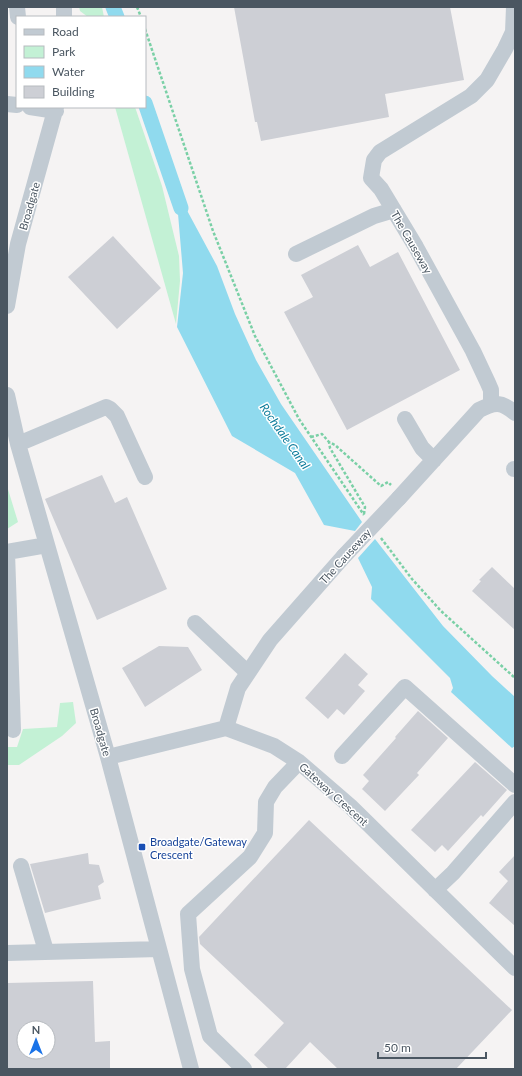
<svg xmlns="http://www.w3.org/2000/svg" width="522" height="1076" font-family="Lato,sans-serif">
<rect width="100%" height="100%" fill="#f5f3f3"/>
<path fill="#c3f1d5" d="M79 7H102L104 17H88L80 11Z
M115 107H135L162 186 179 256 180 281 176 324Z
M7 486 18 522 7 529Z
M73 702 76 723 62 736 19 765H7V747H17L23 729 57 727 60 703Z"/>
<path fill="#90daee" d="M176 190 217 266 235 314 256 360 281 404 362 522 355 531 324 525 295 473 232 436 177 327 183 273Z
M375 539 443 626 492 676 515 697V746L512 748 451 692 453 688 450 678 371 599 372 587 358 558Z"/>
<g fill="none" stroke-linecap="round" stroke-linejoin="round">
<path stroke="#90daee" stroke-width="15" d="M113 7 117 17
M145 103 181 208"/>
</g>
<path fill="#cdcfd5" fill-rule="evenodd" d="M234 7H450L464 80 385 94 389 117 261 141 257 122H255Z
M113 236 161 288 117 329 68 277Z
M358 245 370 267 398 252 460 370 347 430 284 312 313 297 301 275Z
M102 475 115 503 127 497 167 589 97 620 45 499Z
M492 567 515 589V630L472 591 481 581 479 580Z
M159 646 188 647 202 670 145 707 122 668Z
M345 653 368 674 358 685 365 691 344 715 337 709 328 719 305 698Z
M418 711 448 738 417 773 419 775 385 811 362 789 369 781 363 775 396 738 395 737Z
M475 762 507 790 483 817 481 815 448 851 442 845 435 852 411 830Z
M309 820 512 1010 456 1069H338L310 1042 285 1069H269L254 1055 284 1023 200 944 199 937Z
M88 853 89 864 99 865 104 882 98 886 101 899 45 913 30 864Z
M515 855V926L489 903 508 881 499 872Z
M93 981 95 1042 110 1041V1069H7V983ZM24 1028H48V1052H24Z"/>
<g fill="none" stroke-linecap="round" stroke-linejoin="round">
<path stroke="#7ad0a6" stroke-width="2.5" stroke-dasharray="3 2" stroke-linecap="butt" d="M137 7 141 17
M145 29 213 231 255 336 299 419 364 515
M311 437 322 434 329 442
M364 514 365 507 330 448 329 442 335 445 381 486 388 482 391 485
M381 538 412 579 441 611 515 678"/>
<path stroke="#c1cad2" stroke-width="16" d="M17 7 18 17
M64 7V17
M7 104 17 105
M30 107 56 111
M296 254 374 216 394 210
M7 306 18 244 56 107
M7 395 18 444 108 757 191 1069
M491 404V390L488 383 473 351 416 247 381 189 371 178 374 160 380 152 471 96 487 80 505 49 513 32 514 7
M405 419 422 448 434 460
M18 444 106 407 110 409 117 416 145 477
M514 469H515
M399 498 479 410C495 402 501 401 515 413
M7 552 13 730
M7 552 47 545
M195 623 248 673
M226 728 238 688 270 640 344 556
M342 756 405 687 515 785
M108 757 226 728 274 746 299 762 350 806 515 968
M21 866 46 951
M435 890 453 873 515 802
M7 953 159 949
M244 1069 210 1036 192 969 188 914 250 857 265 833 266 802 275 787 299 762"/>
<path stroke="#c1cad2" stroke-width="16" d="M344 556 399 498"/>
</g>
<rect fill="#1a4fb4" stroke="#fff" stroke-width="1.5" x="138" y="843" width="8" height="8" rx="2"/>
<g text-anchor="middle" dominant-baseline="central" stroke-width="3" stroke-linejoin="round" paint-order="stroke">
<g font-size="11" fill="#4a5661" stroke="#fff">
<text transform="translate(29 206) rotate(-74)">Broadgate</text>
<text transform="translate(412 242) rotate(60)">The Causeway</text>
<text transform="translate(345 556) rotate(-48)">The Causeway</text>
<text transform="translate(101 732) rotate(74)">Broadgate</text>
<text transform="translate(334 794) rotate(42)">Gateway Crescent</text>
</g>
<g font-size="11" fill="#164399" stroke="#fff" text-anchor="start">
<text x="150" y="841">Broadgate/Gateway<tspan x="150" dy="13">Crescent</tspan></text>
</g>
<g font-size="12" font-style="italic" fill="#0c7c9b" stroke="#fff">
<text transform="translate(285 436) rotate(55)">Rochdale Canal</text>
</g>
</g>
<rect width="522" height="1076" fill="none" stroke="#4a5661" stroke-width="16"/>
<rect x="16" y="16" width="130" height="92" fill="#ffffff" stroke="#b7bbc0"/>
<rect x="24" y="29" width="20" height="6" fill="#c1cad2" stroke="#b7bbc0"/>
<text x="52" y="36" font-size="12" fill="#4a5661">Road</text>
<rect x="24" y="46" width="20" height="12" fill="#c3f1d5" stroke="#b7bbc0"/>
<text x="52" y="56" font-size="12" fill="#4a5661">Park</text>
<rect x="24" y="66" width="20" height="12" fill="#90daee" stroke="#b7bbc0"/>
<text x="52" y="76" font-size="12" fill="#4a5661">Water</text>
<rect x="24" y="86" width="20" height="12" fill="#cdcfd5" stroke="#b7bbc0"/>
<text x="52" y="96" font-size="12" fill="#4a5661">Building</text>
<g transform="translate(36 1040)"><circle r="19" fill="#ffffff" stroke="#b7bbc0"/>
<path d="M0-3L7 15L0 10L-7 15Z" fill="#1a73e8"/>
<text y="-6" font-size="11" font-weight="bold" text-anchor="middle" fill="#4a5661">N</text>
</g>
<path d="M378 1052v6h108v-6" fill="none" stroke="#4a5661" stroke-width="2"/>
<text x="384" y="1052" font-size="12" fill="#4a5661" stroke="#ffffff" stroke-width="3" paint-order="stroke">50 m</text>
</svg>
